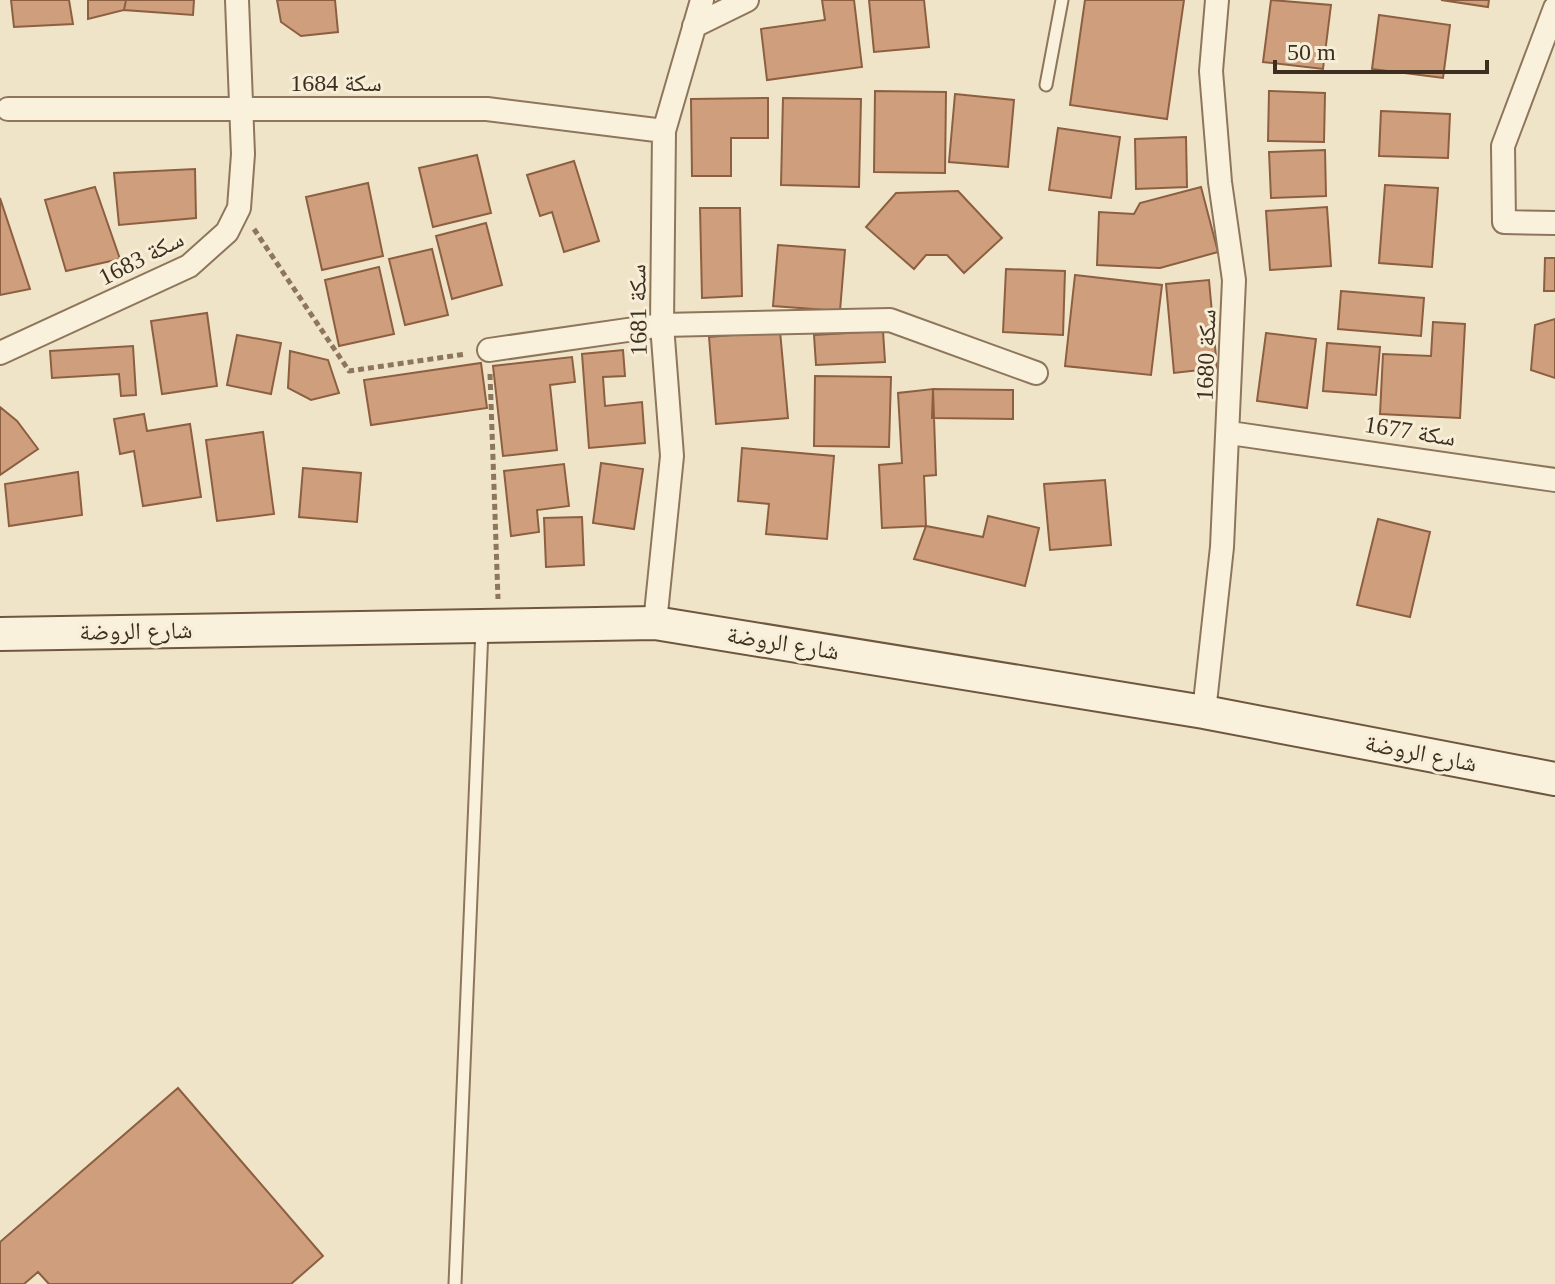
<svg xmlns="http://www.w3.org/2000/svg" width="1555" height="1284" font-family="'Times New Roman','Noto Naskh Arabic',serif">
<rect width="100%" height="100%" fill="#f0e4c8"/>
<path fill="#cf9f7d" stroke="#8d5f41" stroke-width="2" d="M11 0H69L73 24 14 27Z
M88 0H126L124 10 88 19Z
M126 0H194L193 15 124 10Z
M277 0H335L338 32 301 36 281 22Z
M822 0H854L862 67 767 80 761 29 825 20Z
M869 0H924L929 47 874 52Z
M1085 0H1184L1167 119 1070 105Z
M1271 0 1331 5 1323 69 1263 62Z
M1441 0H1489L1488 7Z
M1379 15 1450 25 1443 78 1372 69Z
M875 91 946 92 945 173 874 172Z
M1269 91 1325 93 1324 142 1268 141Z
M955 94 1014 100 1008 167 949 162Z
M768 98V138H731V176H692L691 99Z
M783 98 861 99 859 187 781 185Z
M1381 111 1450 114 1448 158 1379 156Z
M1058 128 1120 137 1111 198 1049 190Z
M1186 137 1187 187 1136 189 1135 139Z
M1325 150 1326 196 1271 198 1269 152Z
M477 155 491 213 433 227 419 168Z
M574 161 599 241 564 252 552 212 540 216 527 175Z
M195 169 196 218 119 225 114 173Z
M368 183 383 256 322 270 306 197Z
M1385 185 1438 188 1432 267 1379 263Z
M95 187 120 259 66 271 45 200Z
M1201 187 1218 252 1160 268 1097 265 1099 212 1134 214 1140 203Z
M958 191 1002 238 964 273 947 255H926L914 269 866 227 896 193Z
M0 198 30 289 0 295Z
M1327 207 1331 266 1270 270 1266 211Z
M700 208H740L742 296 702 298Z
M486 223 502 285 452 299 436 236Z
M778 245 845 250 840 311 773 306Z
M432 249 448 315 405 325 389 259Z
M1545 258H1555V291H1544Z
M379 267 394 334 339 346 325 280Z
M1006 269 1065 271 1063 335 1003 332Z
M1075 275 1162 285 1151 375 1065 366Z
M1209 280 1217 368 1174 373 1166 284Z
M1341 291 1424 298 1421 336 1338 329Z
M207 313 217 386 162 394 151 321Z
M1555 319V378L1531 370 1535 325Z
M1433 322 1465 324 1460 418 1380 414 1383 354 1431 356Z
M780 331 788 418 716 424 709 337Z
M883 331 885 362 816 365 814 335Z
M1266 333 1316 339 1307 408 1257 401Z
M237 335 281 343 271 394 227 385Z
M1327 343 1380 347 1376 395 1323 391Z
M133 346 136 395 121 396 119 374 52 378 50 351Z
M623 350 625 376 603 377 605 406 642 402 645 443 589 448 582 354Z
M290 351 328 360 339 393 311 400 288 388Z
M572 357 575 382 550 385 557 450 503 456 493 366Z
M481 363 487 408 371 425 364 380Z
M815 376 891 377 889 447 814 446Z
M933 389 936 475 924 476 926 526 882 528 879 465 902 463 898 393Z
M933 389 1013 390V419L932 418Z
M0 407 17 421 38 449 0 475Z
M144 414 147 431 190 424 201 497 143 506 134 451 120 454 114 419Z
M263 432 274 514 217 521 206 440Z
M742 448 834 456 827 539 766 534 769 504 738 501Z
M601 463 643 469 634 529 593 523Z
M564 464 569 506 537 510 539 532 511 536 504 471Z
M303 468 361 473 357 522 299 517Z
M78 472 82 515 9 526 5 484Z
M1105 480 1111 545 1050 550 1044 484Z
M988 516 1039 528 1025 586 914 559 926 526 983 537Z
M582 517 584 565 546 567 544 518Z
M1378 519 1430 532 1410 617 1357 605Z
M178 1088 323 1256 291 1284H49L38 1272 24 1284H0V1242Z"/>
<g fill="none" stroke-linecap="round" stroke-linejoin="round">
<defs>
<path id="service" d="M1046 85 1062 0
M455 1284 482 629"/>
<path id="minor" d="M1555 8 1503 146 1504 222 1555 223
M694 26 747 0
M8 109H487L664 131
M489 350 662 325 890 320 1036 373
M0 353 189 266 227 232 239 208 243 154 237 0
M1230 433 1555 480
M655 623 672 456 662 325 664 131 702 0
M1204 712 1222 547 1234 280 1220 182 1211 71 1217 0"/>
<path id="secondary" d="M0 634 655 623 1204 712 1555 779"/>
</defs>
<use href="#service" stroke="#8d765c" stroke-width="15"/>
<use href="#minor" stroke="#8d765c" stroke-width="26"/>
<use href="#secondary" stroke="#6f573f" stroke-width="36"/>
<path stroke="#8d765c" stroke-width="5" stroke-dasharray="6 4" stroke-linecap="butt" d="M254 229 349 371 466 354
M490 374 498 599"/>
<use href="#service" stroke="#faf1dc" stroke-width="11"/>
<use href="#minor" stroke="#faf1dc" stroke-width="22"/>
<use href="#secondary" stroke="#faf1dc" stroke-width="32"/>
</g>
<g text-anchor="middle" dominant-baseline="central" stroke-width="6" stroke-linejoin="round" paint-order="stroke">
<g font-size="24" fill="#3d2e20" stroke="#f7eed8">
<text x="336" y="83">سكة 1684</text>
<text transform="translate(141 258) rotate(-27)">سكة 1683</text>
<text transform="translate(638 310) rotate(-91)">سكة 1681</text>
<text transform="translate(1206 355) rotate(-88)">سكة 1680</text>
<text transform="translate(1410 431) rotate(9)">سكة 1677</text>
<text transform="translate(136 631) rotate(-1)">شارع الروضة</text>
<text transform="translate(783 643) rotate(9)">شارع الروضة</text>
<text transform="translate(1421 753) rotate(11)">شارع الروضة</text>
</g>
</g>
<path d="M1275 60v12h212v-12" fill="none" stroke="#3d2e20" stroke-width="4"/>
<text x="1287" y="60" font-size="24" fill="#3d2e20" stroke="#f7eed8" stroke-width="6" paint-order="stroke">50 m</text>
</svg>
